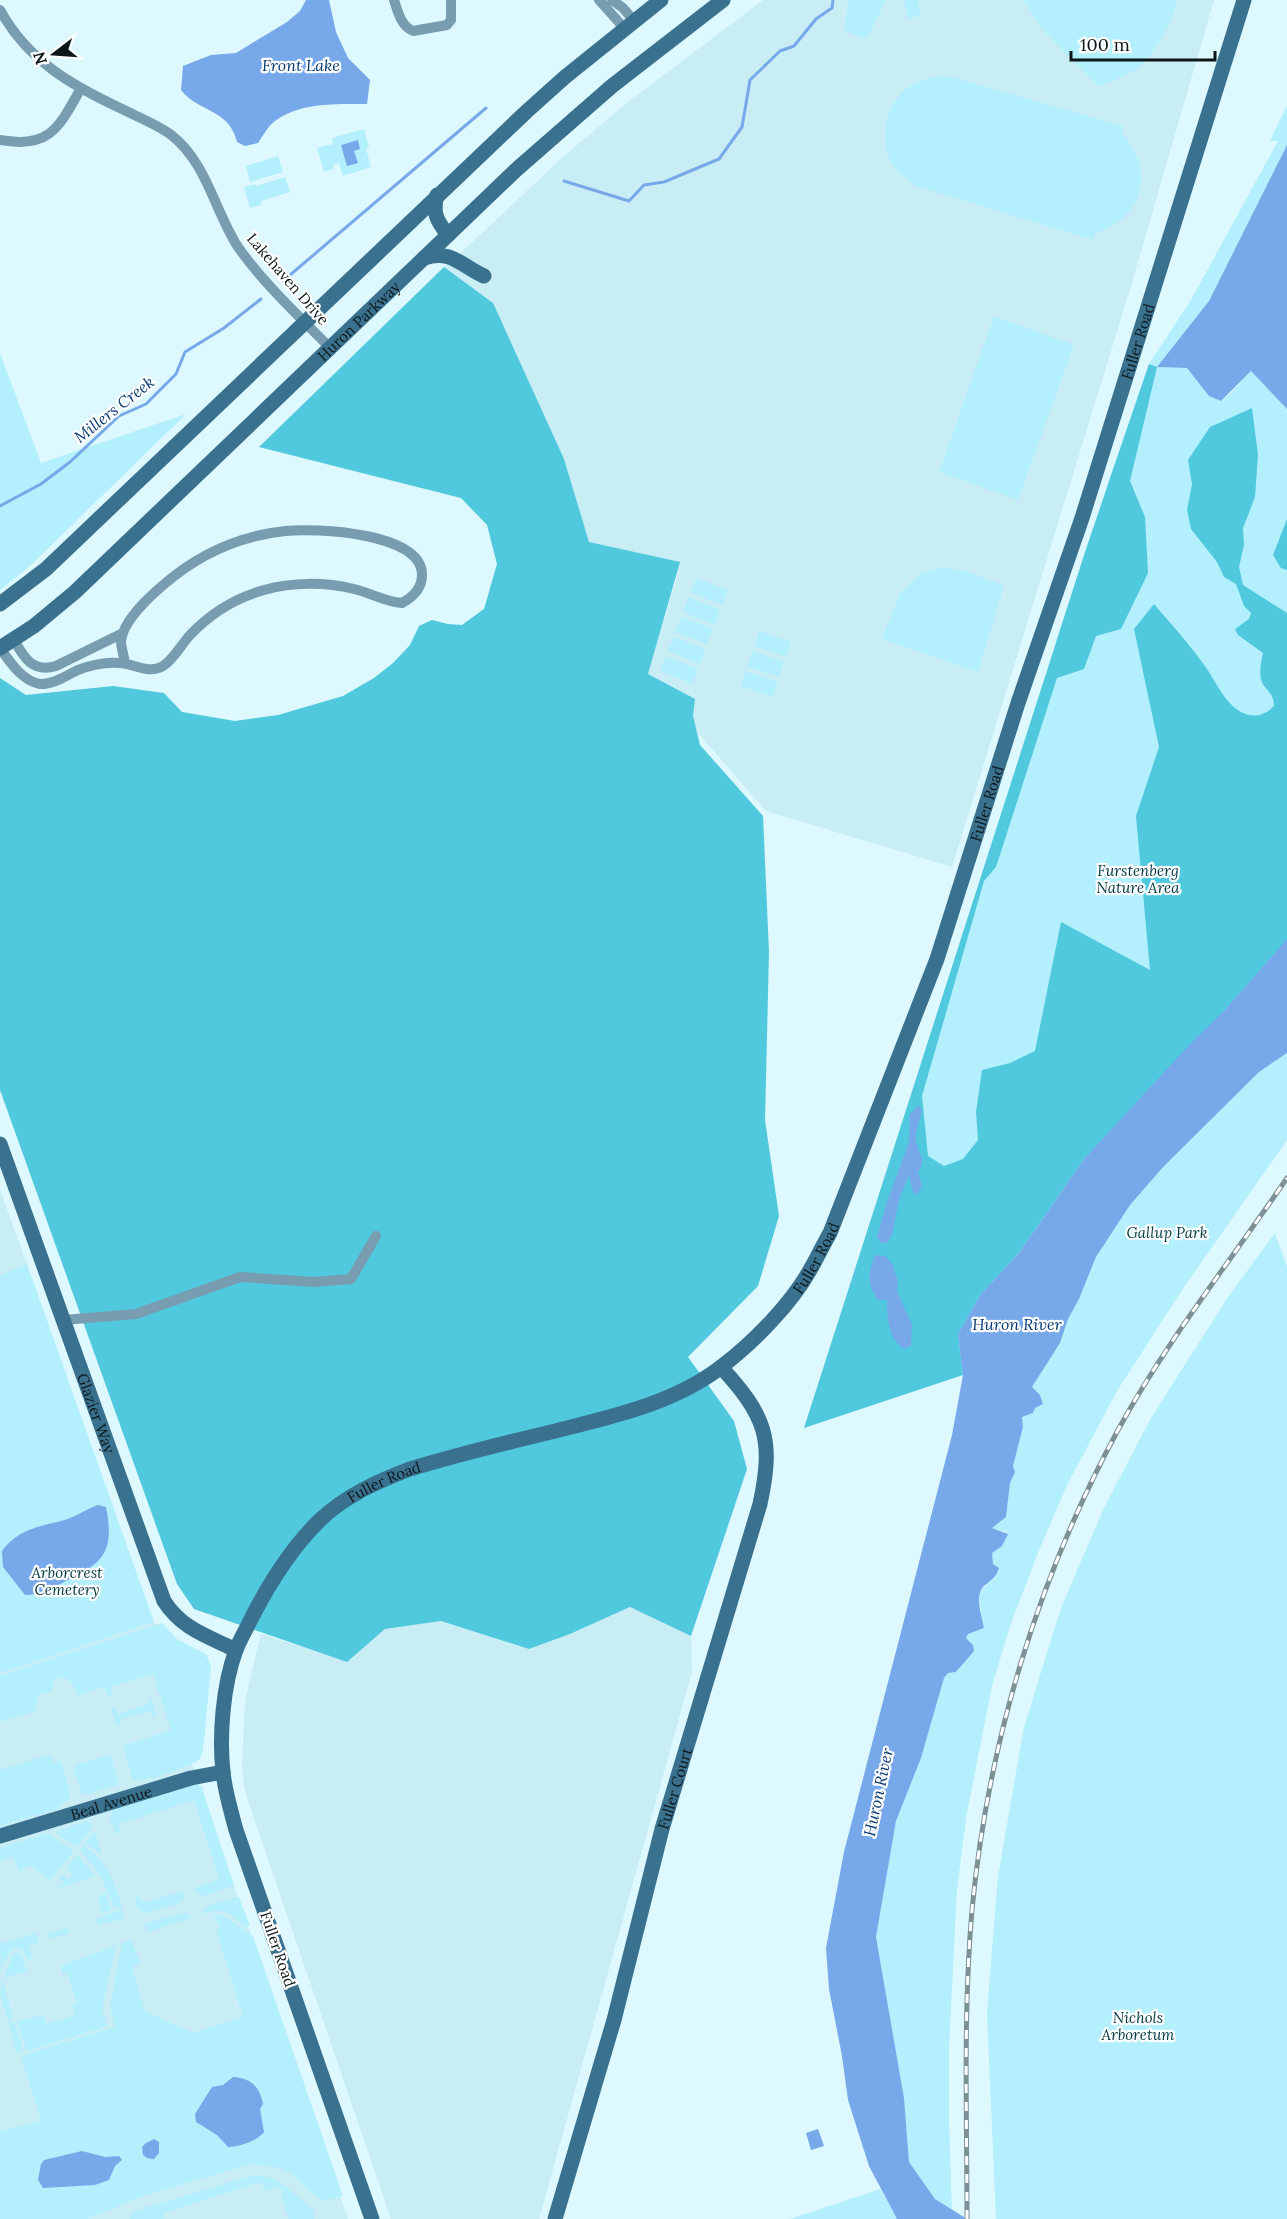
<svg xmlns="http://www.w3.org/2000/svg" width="1287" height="2219" font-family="Lora,serif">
<rect width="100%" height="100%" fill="#ddf8fe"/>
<path fill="#c9edf5" d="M763 0H1214L1131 286 952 867 766 811 647 675 679 571 585 546 419 292 563 157 629 101Z
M0 1190 27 1264 0 1275Z
M630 1607 691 1636 692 1672 539 2219H391L249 1804 244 1785 242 1764 245 1701 261 1634 347 1661 385 1629 441 1621 529 1649 570 1634Z
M154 1622 166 1634 191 1761 348 2219H0V1673Z"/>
<path fill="#b3effc" d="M849 0H886L868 37 863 38 844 30Z
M904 0H920L918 5 921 15 908 19Z
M1024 0H1177C1175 19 1155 52 1141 66 1131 75 1111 80 1099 87L1040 27Z
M937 76 951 77 1123 126 1122 133C1156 170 1144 217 1096 233L1093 240 916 186C909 180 901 175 895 168 877 145 884 106 907 88 916 82 926 79 937 76Z
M1287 105V145L1209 301 1158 367 1187 368 1209 395 1220 401 1228 396 1251 371 1287 409V939L1224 1011 1192 1042 1050 1209 1019 1253 963 1375 804 1428 1087 547 1128 566 1104 501 1109 480 1149 364 1191 300 1278 141H1270Z
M364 129 369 147 366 149 371 167 343 176 339 163 333 165 334 169 324 172 317 148 333 144 332 138Z
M278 156 283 172 250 182 246 166Z
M285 177 290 192 261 201V205L250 208 244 187 255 184 256 186Z
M994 316 1074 345 1018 500 939 472Z
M0 353 41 463 186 414 31 565 0 590Z
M943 567 969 572 1004 586 978 672 882 639 900 593 919 574Z
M696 578 728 590 722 605 691 592Z
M689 597 720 610 715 625 683 612Z
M681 617 713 629 707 644 675 632Z
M759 631 791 642 786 657 754 646Z
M674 637 705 649 700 664 668 651Z
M752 651 784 662 779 677 747 666Z
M666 656 698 669 692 684 660 671Z
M746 671 778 682 773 697 741 686Z
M1287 1053V1140L1182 1290 1117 1391 1067 1485 1037 1555 1010 1626 992 1686 966 1818 957 1889 949 2047V2122L952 2210 935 2199 909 2162 904 2098 876 1937 896 1821 921 1758 944 1678 948 1673 957 1672 969 1655 973 1645 966 1638C970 1630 977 1624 980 1614 982 1608 981 1610 980 1605 977 1591 985 1586 995 1578L991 1553 1002 1546 1007 1532 992 1528 1006 1517 1010 1483 1014 1472 1013 1466 1023 1428 1022 1417 1033 1413 1040 1395 1032 1387 1060 1343 1068 1319 1079 1299 1096 1257 1130 1205 1163 1166 1259 1072Z
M1275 1233 1287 1267V2219H996L987 2013 998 1876 1024 1727 1061 1608 1104 1508 1151 1418 1228 1297Z
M27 1264 154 1622 0 1673V1275Z
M162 1623 177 1639 206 1654 211 1667 203 1750 200 1759 194 1763 155 1778 133 1780 123 1746 171 1730 153 1674 111 1687 113 1694 111 1696H108L104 1687 77 1696C73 1684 71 1676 56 1678L53 1682 52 1691 38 1695 35 1711 0 1722V1676Z
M148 1696C153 1699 156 1712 155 1717H152L150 1711 120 1720 121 1726H116L111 1708 113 1707H114L117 1714 148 1704Z
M51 1754 53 1763 61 1761 70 1792 68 1800 61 1803 58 1809 0 1825V1770Z
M110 1754 119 1784 89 1794 82 1793 73 1769 76 1765Z
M196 1784 203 1787V1791L234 1885 204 1896 196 1893 194 1888 219 1879 194 1800 119 1824 121 1832 118 1834 115 1833 110 1818 114 1809Z
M84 1822H89L93 1826 79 1844 75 1846 55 1832Z
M95 1831 102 1855 85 1843Z
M48 1833 74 1851 50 1881 30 1865 19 1872 13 1856 0 1861V1848Z
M83 1846C106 1857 115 1883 122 1906L114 1909C107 1886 97 1868 80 1851Z
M77 1854 95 1876 59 1888 54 1884 61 1887 64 1882 59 1878 61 1875 69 1880 73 1875 66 1869Z
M184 1891 185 1898 180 1903 143 1914 137 1906 135 1898 138 1895 143 1903Z
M106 1893 111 1910 101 1913 98 1896Z
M237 1897H239L250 1926 245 1927C229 1913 224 1907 203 1914V1909L207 1906Z
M122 1909 124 1918 98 1926 96 1919Z
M181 1913H188L192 1918 147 1932 144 1924Z
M213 1915H222L253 1936 343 2196 324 2201 315 2196 293 2175 281 2168 252 2164 146 2195 87 2219H0V2131L41 2121 21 2056 115 2027 110 2008 122 1943 132 1940 140 1964 132 1967 145 2011 193 2033 243 2017 216 1930 220 1927Z
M68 1927 69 1934 47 1939 46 1934Z
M36 1933 39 1942 29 1947 33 1958 28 1960 22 1949 15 1948 10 1951 1 1970 0 1944Z
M116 1945 102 2009 107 2026 27 2051 17 2021 43 2015 47 2024 75 2015 72 2004 77 2002 67 1973 63 1974 61 1966Z
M16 1952 22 1955 27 1971 4 1978 13 1954Z
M2 1979 13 2018 8 2020 0 1995Z
M14 2020 23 2050 17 2053 8 2022Z
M254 2175C281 2175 294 2195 314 2211V2219H289L281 2195 282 2190 274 2187 269 2191H265L261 2182 164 2213V2219H129L132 2213 138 2210Z
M880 2189 897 2219H790Z"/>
<path fill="#50c8de" d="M444 267 493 303 564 459 589 542 680 562 648 674 695 699 693 716 700 745 763 816 769 952 765 1120 779 1216 758 1286 688 1357 734 1421 747 1469 691 1636 630 1607 570 1634 529 1649 441 1621 385 1629 347 1662 194 1609 177 1584 0 1090V678L26 695 113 686 164 693 182 712 235 721 278 715 343 696 374 678 393 663 410 645 419 626 432 620 448 624 462 625 484 609 497 564 487 525 461 498 259 447Z
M1149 364 1157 367 1130 481 1145 517 1148 573 1121 629 1096 636 1084 669 1057 678 996 867 984 881 922 1096 928 1156 944 1166 963 1159 978 1140 976 1112 982 1070 1010 1063 1035 1051 1061 922 1150 970 1136 816 1159 747 1134 629 1154 604C1172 625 1191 646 1207 669 1217 684 1225 703 1241 712 1254 719 1265 715 1274 706 1273 692 1269 694 1263 684 1258 676 1261 661 1263 653L1238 635 1235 629 1249 619 1251 613 1244 606 1236 584 1224 577 1217 562 1191 529 1187 510 1192 484 1188 460 1210 427 1252 408 1258 455 1255 497 1243 528 1244 545 1239 567 1243 585 1287 613V940L1225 1010 1084 1159 1019 1253 981 1294 958 1334 963 1375 804 1428 1086 549Z
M1287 519V570L1281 568 1273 555Z"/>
<path fill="#77a8ea" d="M306 0H329L336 32 348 58 370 80 367 104C338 104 300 102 275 121 268 126 263 136 258 143L245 146 237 142C229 108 199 113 181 90L183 66 211 55 236 53 287 22 300 11Z
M358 140 360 149 354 151 358 163 347 166 341 145Z
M1287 145V409L1251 371 1221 401 1209 396 1187 368 1157 367 1209 301Z
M1287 939V1053L1259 1072 1164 1166 1130 1205 1096 1257 1079 1299 1068 1319 1060 1343 1032 1387 1040 1395 1043 1404 1035 1408 1033 1413 1022 1417 1023 1427 1013 1466 1015 1472 1010 1483 1006 1517 992 1528 1008 1534 1002 1546 992 1553 993 1564 999 1568C996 1578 992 1579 984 1586 974 1596 982 1616 984 1628L968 1634 966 1638 973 1645 974 1651 956 1672 948 1673 944 1678 921 1758 896 1821 876 1937 904 2098 909 2162 935 2199 967 2219H897L869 2166 848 2100 842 2056 829 1989 826 1948 844 1852 952 1435 963 1375 958 1334 981 1294 1019 1253 1084 1159 1192 1042 1224 1011Z
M918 1106 922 1110C921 1120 915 1129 916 1139 917 1154 928 1157 918 1172L922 1187 917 1194 913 1193 909 1176 900 1196 892 1235 887 1243H881L877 1237 886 1205 909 1142 910 1114Z
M875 1255 885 1256 893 1265 898 1283 897 1291 912 1325 911 1346 904 1349C888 1339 887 1317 887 1300H878C866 1282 868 1275 875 1255Z
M98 1505 106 1507C115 1553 103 1563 64 1582 51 1589 39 1595 25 1595L3 1567 2 1551C20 1527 41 1527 68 1519 78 1515 87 1509 98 1505Z
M233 2077C251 2078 260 2087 263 2104L260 2109 264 2132C257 2141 239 2147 228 2147L217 2135 196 2122 195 2114 212 2087 223 2085Z
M818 2129 824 2146 811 2150 806 2133Z
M154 2139 159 2142V2153L154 2159 147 2158 143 2155 142 2147 146 2143Z
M82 2151 105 2157 119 2156 122 2160 115 2166 109 2180 95 2185 43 2188 38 2180 41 2164 44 2160Z"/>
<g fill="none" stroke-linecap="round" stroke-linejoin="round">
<path stroke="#77a8ea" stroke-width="3" d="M564 181 629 201 644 185 664 182 719 159 742 127 750 80 780 51 794 46 816 19 832 8 833 0
M283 281 486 108
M0 506 41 484 70 462 119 416 146 404 176 374 185 352 224 328 261 299"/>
<path stroke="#789cb0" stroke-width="10" d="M394 0C398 12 401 26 413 31L447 25 451 20V0
M599 0 625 29
M612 0 623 8 634 21
M0 10C28 61 71 85 122 109 138 117 156 124 170 134 207 162 214 210 238 247 264 284 299 316 330 348
M0 140C50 149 59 127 80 90
M14 640C24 658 33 673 56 666L123 633
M0 648C10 662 22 681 40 684 53 685 67 675 78 670 91 665 105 662 119 663 134 663 148 675 163 666 174 659 181 645 190 635 210 614 235 598 264 590 292 582 325 582 354 589 371 593 385 602 402 603 413 597 422 589 422 575 422 532 315 528 285 531 238 536 196 556 162 586 147 599 123 621 121 641 121 648 124 656 125 663
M63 1320 136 1314 240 1277 314 1282 351 1279 376 1236"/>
<g stroke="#3a718f" stroke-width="15">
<path d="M437 195C432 213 437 221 448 235"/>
<path d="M424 258C452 249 461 266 484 276"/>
<path d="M0 604 46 569 526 112 565 77 661 0"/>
<path id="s1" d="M0 648 34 626 75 592 517 169 612 86 723 0"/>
<path id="s2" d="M0 1144 164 1601C182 1629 207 1636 236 1650"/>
<path id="s3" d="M0 1836 191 1778 223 1772"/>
<path id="s4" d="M372 2219 236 1830C231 1811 225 1792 223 1772 219 1735 223 1685 236 1650 240 1639 247 1628 252 1617 270 1582 291 1548 320 1520 345 1496 378 1481 410 1469 456 1455 501 1444 547 1433 606 1418 672 1405 721 1367 753 1343 791 1304 810 1270 817 1258 823 1245 830 1233L937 959 1018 703 1082 518 1244 0"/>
<path id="s5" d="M555 2219 614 2020 662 1829 760 1504C774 1439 766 1416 721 1367"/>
</g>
<defs>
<path id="rail" d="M967 2219C967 2116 963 2013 972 1910 988 1742 1038 1578 1118 1430 1167 1340 1230 1262 1287 1178"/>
</defs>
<use href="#rail" stroke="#7d9094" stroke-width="5"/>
<use href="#rail" stroke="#fff" stroke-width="3" stroke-dasharray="9" stroke-linecap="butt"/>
</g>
<g text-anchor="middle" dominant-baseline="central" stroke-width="4.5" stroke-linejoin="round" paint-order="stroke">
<g font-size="15" fill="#0d1719" stroke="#fff">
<text transform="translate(288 279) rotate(49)">Lakehaven Drive</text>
<text stroke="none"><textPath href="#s1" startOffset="486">Huron Parkway</textPath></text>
<text stroke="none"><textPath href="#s4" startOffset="2302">Fuller Road</textPath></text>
<text stroke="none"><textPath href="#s4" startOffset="1816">Fuller Road</textPath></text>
<text stroke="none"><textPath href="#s4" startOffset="1330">Fuller Road</textPath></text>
<text stroke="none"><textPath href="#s2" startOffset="286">Glazier Way</textPath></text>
<text stroke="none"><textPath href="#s4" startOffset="826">Fuller Road</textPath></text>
<text stroke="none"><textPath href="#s5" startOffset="447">Fuller Court</textPath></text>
<text stroke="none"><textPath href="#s3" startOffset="116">Beal Avenue</textPath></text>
<text transform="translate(278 1949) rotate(71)">Fuller Road</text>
</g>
<g font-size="15" font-style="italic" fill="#003842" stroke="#fff">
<text x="1138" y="870">Furstenberg<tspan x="1138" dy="17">Nature Area</tspan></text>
<text x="1167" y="1232">Gallup Park</text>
<text x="67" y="1572">Arborcrest<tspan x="67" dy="17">Cemetery</tspan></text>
<text x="1138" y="2017">Nichols<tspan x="1138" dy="17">Arboretum</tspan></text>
</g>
<g font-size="16" font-style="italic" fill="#073973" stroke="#fff">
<text x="301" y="65">Front Lake</text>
<text transform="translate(114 409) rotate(-38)">Millers Creek</text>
<text x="1017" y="1324">Huron River</text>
<text transform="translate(878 1792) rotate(-78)">Huron River</text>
</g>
</g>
<g transform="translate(54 54) rotate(253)" stroke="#ffffff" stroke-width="4.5" paint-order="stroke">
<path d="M0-4.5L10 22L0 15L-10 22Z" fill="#0d1719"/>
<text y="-9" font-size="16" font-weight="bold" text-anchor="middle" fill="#0d1719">N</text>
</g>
<path d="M1071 51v9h144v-9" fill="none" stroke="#0d1719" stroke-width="3"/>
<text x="1080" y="51" font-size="18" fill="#0d1719" stroke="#ffffff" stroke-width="4.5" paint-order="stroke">100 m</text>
</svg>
